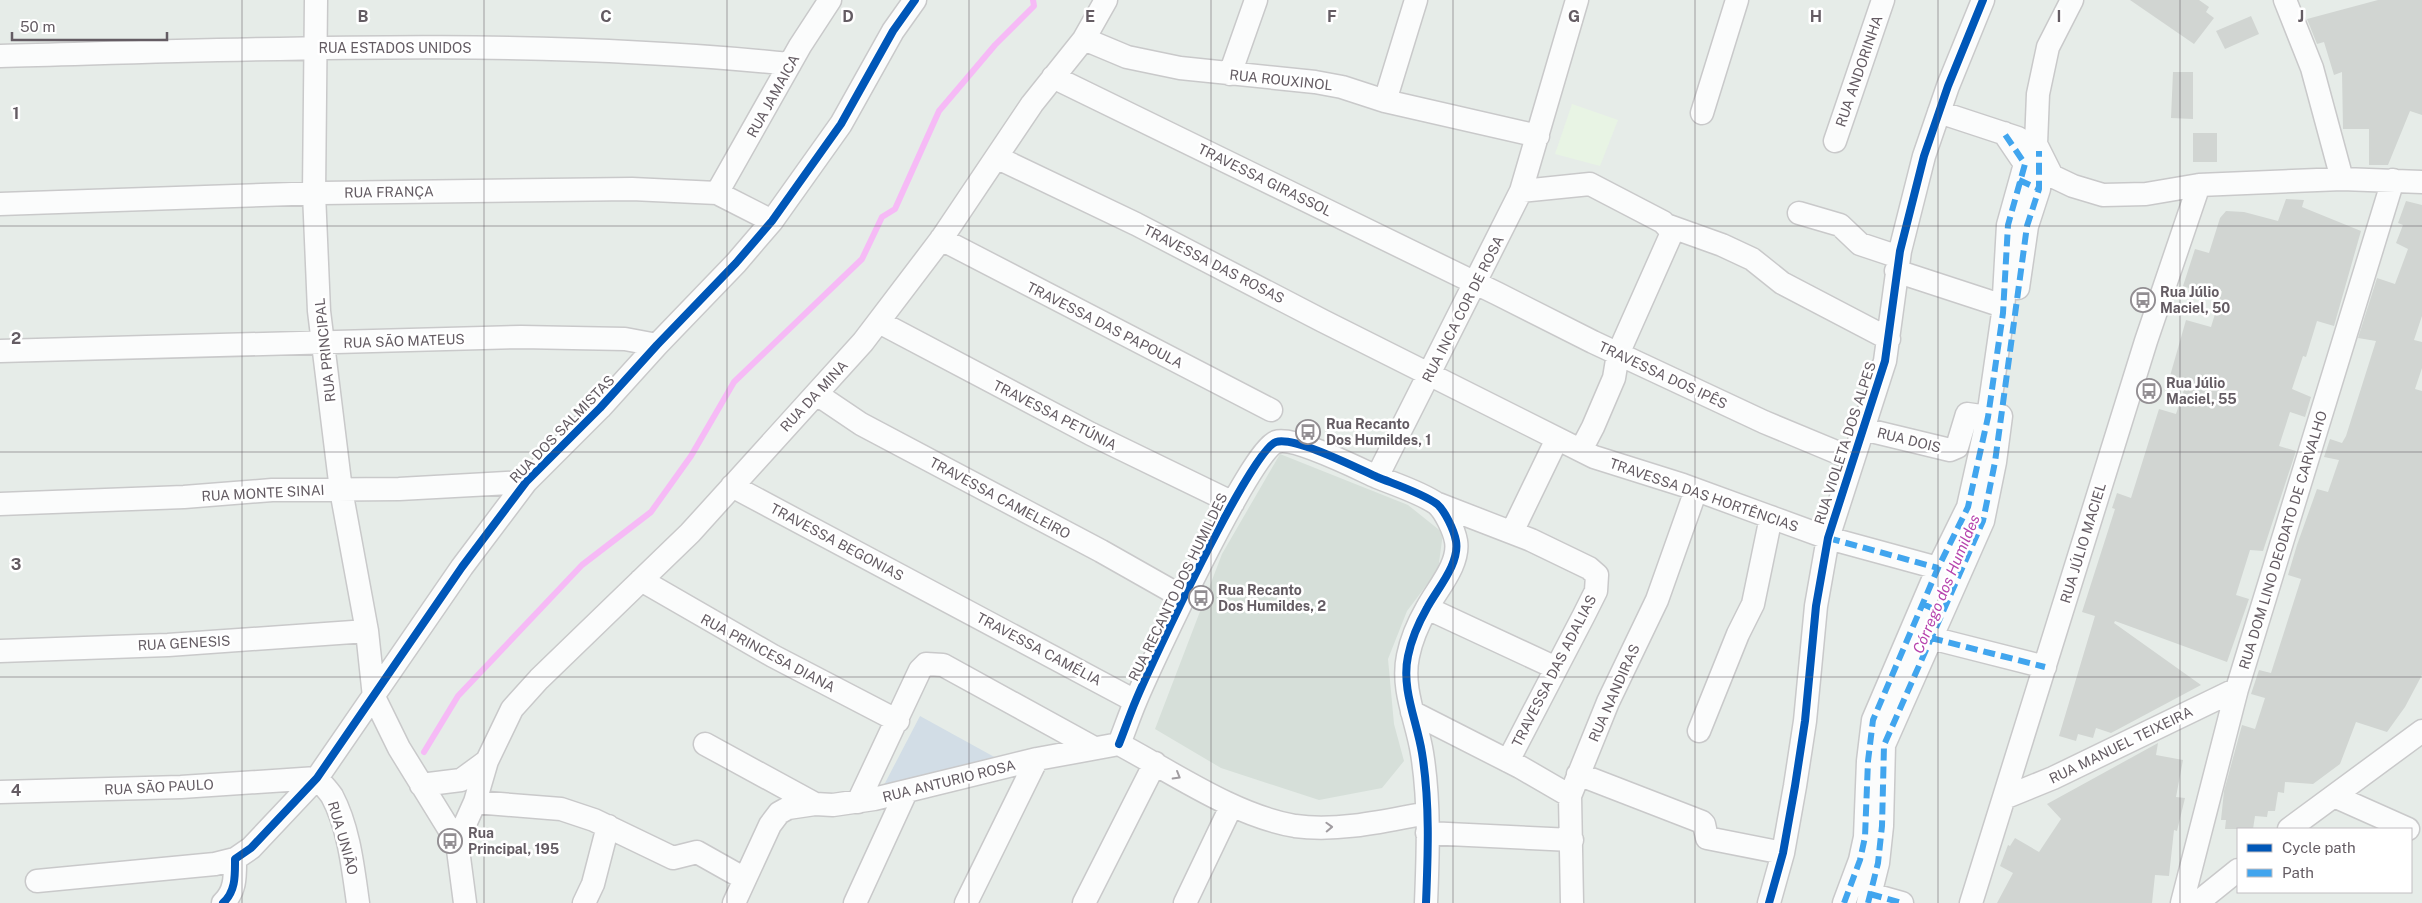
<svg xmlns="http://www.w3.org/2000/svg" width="2422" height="903" font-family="'Public Sans',sans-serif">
<rect width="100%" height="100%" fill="#e6ece8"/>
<path fill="#d6dfd9" d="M1280 454 1408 505 1443 533 1438 570 1407 611 1388 659 1394 724 1404 761 1382 788 1319 800 1221 768 1155 729 1222 554Z"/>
<path fill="#e8f4e4" d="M1572 104 1618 120 1600 166 1555 154Z"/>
<path fill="#d2dde6" d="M920 716 998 759 884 785Z"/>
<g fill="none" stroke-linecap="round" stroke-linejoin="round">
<path stroke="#f6baf6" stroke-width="6" d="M424 752 458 696 582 565 651 512 691 456 734 382 862 259 882 217 895 209 939 111 995 45 1034 6 1033 0"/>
</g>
<path fill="#d1d5d2" d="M2130 0H2199L2209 7 2206 12 2214 18 2194 44Z
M2378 0H2422V115L2410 111 2388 165H2369V129H2343L2342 72 2334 75 2324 42 2317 44 2307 19Z
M2251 16 2259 34 2225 49 2216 31Z
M2173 72H2193V119L2171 118Z
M2193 133H2217V162H2193Z
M2286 199 2304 200 2302 207 2361 231 2334 326 2317 321 2306 357 2303 356 2292 389 2311 397 2305 417 2290 412 2279 446 2296 451 2263 551 2250 550 2236 595 2249 599 2227 662 2115 621 2114 623 2201 685 2111 733 2096 728 2093 738 2078 734 2076 741 2059 736 2095 616 2082 612 2115 509 2112 508 2117 493 2131 498 2159 409 2176 414 2187 381 2170 376 2186 320 2211 327 2222 291 2200 292 2183 286 2195 249 2209 253 2220 218 2226 211 2244 212 2278 221Z
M2406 201 2422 205V316L2414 340 2422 342V368L2415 389 2422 391V675L2405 707 2387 732 2356 722 2340 764 2313 784 2285 782 2284 793 2278 792 2275 811H2268L2267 817 2255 816 2253 829H2225L2226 820H2221L2224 791 2242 725 2255 729 2265 698 2251 694 2259 670 2271 673 2301 579 2288 575 2297 545 2317 489 2328 492 2339 460 2324 457 2330 439 2342 443 2346 436 2376 341 2358 338 2377 278 2395 284 2408 249 2396 243 2403 225 2398 223Z
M2158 743 2156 755 2183 760 2176 797 2185 798 2177 831 2174 830 2169 876 2155 875 2152 903H1997L2013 873 2000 866 2008 845 2010 846 2015 838 2039 852 2061 819 2047 804Z"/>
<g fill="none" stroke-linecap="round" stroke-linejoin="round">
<defs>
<path id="minor" d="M316 0 314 193 319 311 341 490 367 631 374 697 399 748 457 842 465 903
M2072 0 2048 47 2038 94 2036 144 2052 176 2073 186 2103 195 2146 194 2199 185 2342 179 2422 182
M2285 0 2312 68 2342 179
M1084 39 1127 57 1180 68 1315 82 1342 87 1385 101 1538 136
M0 56C263 49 528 37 790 64
M1230 74 1256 0
M1053 77 1498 294 1593 342 1764 422 1853 459
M1385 101 1416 0
M1939 112 2018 138
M1702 113 1737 0
M1835 141 1883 0
M998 158 1136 224 1323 321 1594 457 1683 485 1828 538 1938 568
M1521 191 1590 184 1663 222 1671 231 1670 237 1618 354 1614 378 1593 427 1581 450
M717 193 800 46 830 0
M0 204 322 193 632 189 717 193 772 221
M1799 213 1840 225 1860 244 1899 257
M1669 226 1722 245 1752 259 1782 283 1889 339
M941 239 1271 410
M1896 271 2003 306
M2018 288 2027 226 2039 189V151
M879 322 1091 434 1233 503
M0 351 521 337 625 339 657 345
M818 395 861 424 1101 551 1184 598
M1863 429 1950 450 1957 447 1967 414 1988 417
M1377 477 1521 191 1577 0
M732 486 1135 701
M0 504 184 497 272 490 399 489 526 482
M1438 504 1531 540 1589 568 1597 575 1596 591 1584 615 1508 761
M1512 532 1557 439
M641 580 773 656 898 721
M1427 608 1556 668
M1931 638 2045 667
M0 651 168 645 367 631
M1412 712 1520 767 1570 796
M1699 731 1738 634 1753 604 1771 517
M705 744 815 804
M1119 744C1125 729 1130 714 1136 700 1151 664 1251 450 1276 442 1294 436 1357 468 1377 477 1394 484 1422 493 1437 504 1445 511 1454 530 1456 541 1460 564 1437 589 1427 608 1419 622 1411 641 1408 656 1401 689 1417 721 1422 753 1430 802 1428 854 1426 903
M1119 744C1172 772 1235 816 1295 826 1338 832 1385 821 1427 813
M1578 774 1702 822 1704 824 1707 838 1783 853
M421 785 461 780 487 761
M0 792 181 787 317 778C322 784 328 790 332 796 349 828 353 868 358 903
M2334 796 2408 829
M2004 798 2053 778 2237 689
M475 802 561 809 594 820 673 858 697 852 745 879
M858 802 920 670 926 664 943 665 1094 748
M2289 829 2422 731
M1427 833 1572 840
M457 842 475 802 487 761 512 709 539 679 690 533 863 342 942 238 1032 104 1084 39 1106 0
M37 881 215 864 235 859 251 848 317 778 462 567 526 482 600 408 657 345 736 263 772 221 841 124 893 31 915 0
M1870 894 1902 903
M223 903C236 891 235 875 235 859
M584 903 593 884 608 826
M734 903 770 825 779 813 788 808 815 804 833 805 874 799 1037 759 1119 744
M855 903 906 792
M966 903 1037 759
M1084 903 1155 763
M1185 903 1228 813
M1572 903 1570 796 1608 702 1657 600 1696 490
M1769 903 1783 853 1795 786 1805 721 1816 606 1828 538 1885 361 1900 251 1924 156 1948 86 1983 0
M1844 903 1860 860 1865 837 1868 761 1873 720 1938 568 1968 507 1988 417 2003 313 2008 225 2025 164 2004 133
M1868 903 1878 863 1882 826 1884 745 1983 521 1995 462 2001 416
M1971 903 2146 341 2199 185
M2182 903 2237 689 2393 180
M2197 903 2238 870"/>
</defs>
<use href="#minor" stroke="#c9c9ca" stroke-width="25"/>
<use href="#minor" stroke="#fbfcfc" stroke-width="22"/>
<path stroke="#41a5ee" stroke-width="6" stroke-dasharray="12 6" stroke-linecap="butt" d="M2019 180 2039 189
M1828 538 1938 568
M1923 604 1942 613
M1931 638 2045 667
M1870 894 1902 903
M1844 903 1860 860 1865 837 1868 761 1873 720 1938 568 1968 507 1988 417 2003 313 2008 225 2025 164 2004 133
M1868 903 1878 863 1882 826 1884 745 1983 521 1995 462 2027 226 2039 189V151"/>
<defs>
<path id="cycleway" d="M1119 744C1125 729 1130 714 1136 700 1151 664 1251 450 1276 442 1294 436 1357 468 1377 477 1394 484 1422 493 1437 504 1445 511 1454 530 1456 541 1460 564 1437 589 1427 608 1419 622 1411 641 1408 656 1401 689 1417 721 1422 753 1430 802 1428 854 1426 903
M223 903C236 891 235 875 235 859L251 848 317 778 462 567 526 482 600 408 657 345 736 263 772 221 841 124 893 31 915 0
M1769 903 1783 853 1795 786 1805 721 1816 606 1828 538 1885 361 1900 251 1924 156 1948 86 1983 0"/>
</defs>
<use href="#cycleway" stroke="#fff" stroke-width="11"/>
<use href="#cycleway" stroke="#0057b8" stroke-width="8"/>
</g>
<defs><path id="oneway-chevron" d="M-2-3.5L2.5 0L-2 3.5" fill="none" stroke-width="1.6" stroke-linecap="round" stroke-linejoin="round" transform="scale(1.25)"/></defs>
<g stroke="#a09ca0">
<use href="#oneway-chevron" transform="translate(1177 776) rotate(30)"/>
<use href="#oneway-chevron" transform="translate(1329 827) rotate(-2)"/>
</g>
<path fill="none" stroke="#645c63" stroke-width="1" stroke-opacity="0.55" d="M242 0V903M484 0V903M727 0V903M969 0V903M1211 0V903M1453 0V903M1695 0V903M1938 0V903M2180 0V903M0 226H2422M0 452H2422M0 677H2422"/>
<defs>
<symbol id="bus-ring" viewBox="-11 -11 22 22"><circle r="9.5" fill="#fff" stroke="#928e92" stroke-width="1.5"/><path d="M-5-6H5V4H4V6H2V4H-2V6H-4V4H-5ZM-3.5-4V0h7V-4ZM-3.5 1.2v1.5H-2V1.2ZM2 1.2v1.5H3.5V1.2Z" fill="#928e92"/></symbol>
</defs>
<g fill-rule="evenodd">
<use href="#bus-ring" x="2129" y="286" width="28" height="28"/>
<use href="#bus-ring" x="2135" y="377" width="28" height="28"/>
<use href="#bus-ring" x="1294" y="418" width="28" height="28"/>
<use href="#bus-ring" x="1187" y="584" width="28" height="28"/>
<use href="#bus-ring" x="436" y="827" width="28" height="28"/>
</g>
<g text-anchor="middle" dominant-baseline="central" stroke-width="5" stroke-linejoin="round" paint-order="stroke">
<g font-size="14" fill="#645c63" stroke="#fff">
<text x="395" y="48">RUA ESTADOS UNIDOS</text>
<text transform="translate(1859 71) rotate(-71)">RUA ANDORINHA</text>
<text transform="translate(1281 80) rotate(6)">RUA ROUXINOL</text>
<text transform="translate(773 96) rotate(-61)">RUA JAMAICA</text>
<text transform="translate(1265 180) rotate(26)">TRAVESSA GIRASSOL</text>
<text transform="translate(389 192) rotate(-1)">RUA FRANÇA</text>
<text transform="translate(1214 264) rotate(27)">TRAVESSA DAS ROSAS</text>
<text transform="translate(1463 309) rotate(-63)">RUA INCA COR DE ROSA</text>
<text transform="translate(1105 325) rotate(27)">TRAVESSA DAS PAPOULA</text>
<text transform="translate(404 341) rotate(-2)">RUA SÃO MATEUS</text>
<text transform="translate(325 350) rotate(-96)">RUA PRINCIPAL</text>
<text transform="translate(1663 375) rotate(25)">TRAVESSA DOS IPÊS</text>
<text transform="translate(814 396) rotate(-47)">RUA DA MINA</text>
<text transform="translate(1055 415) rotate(27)">TRAVESSA PETÚNIA</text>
<text transform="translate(562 429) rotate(-46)">RUA DOS SALMISTAS</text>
<text transform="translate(1909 440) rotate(14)">RUA DOIS</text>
<text transform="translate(1845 443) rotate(-72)">RUA VIOLETA DOS ALPES</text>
<text transform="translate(263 493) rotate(-3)">RUA MONTE SINAI</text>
<text transform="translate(1704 495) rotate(19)">TRAVESSA DAS HORTÊNCIAS</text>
<text transform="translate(1000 498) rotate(28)">TRAVESSA CAMELEIRO</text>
<text transform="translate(2283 540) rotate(-73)">RUA DOM LINO DEODATO DE CARVALHO</text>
<text transform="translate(837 542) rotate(28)">TRAVESSA BEGONIAS</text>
<text transform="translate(2083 543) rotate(-73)">RUA JÚLIO MACIEL</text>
<text transform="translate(1178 587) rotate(-64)">RUA RECANTO DOS HUMILDES</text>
<text transform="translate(184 643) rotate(-3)">RUA GENESIS</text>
<text transform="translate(1039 649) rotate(28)">TRAVESSA CAMÉLIA</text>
<text transform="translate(768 653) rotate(28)">RUA PRINCESA DIANA</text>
<text transform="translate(1554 671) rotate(-63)">TRAVESSA DAS ADALIAS</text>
<text transform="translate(1614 693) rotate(-66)">RUA NANDIRAS</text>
<text transform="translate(2121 745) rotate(-26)">RUA MANUEL TEIXEIRA</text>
<text transform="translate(949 781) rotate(-14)">RUA ANTURIO ROSA</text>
<text transform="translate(159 787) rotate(-3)">RUA SÃO PAULO</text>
<text transform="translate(343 838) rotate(74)">RUA UNIÃO</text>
</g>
<g font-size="14" font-weight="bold" fill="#645c63" stroke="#fff" text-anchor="start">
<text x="2160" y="292">Rua Júlio<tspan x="2160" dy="16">Maciel, 50</tspan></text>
<text x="2166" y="383">Rua Júlio<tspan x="2166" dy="16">Maciel, 55</tspan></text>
<text x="1326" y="424">Rua Recanto<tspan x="1326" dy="16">Dos Humildes, 1</tspan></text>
<text x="1218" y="590">Rua Recanto<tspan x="1218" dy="16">Dos Humildes, 2</tspan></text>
<text x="468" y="833">Rua<tspan x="468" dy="16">Principal, 195</tspan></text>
</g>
<g font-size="15" font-style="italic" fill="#b745ae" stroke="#fff">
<text transform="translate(1946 584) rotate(-67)">Córrego dos Humildes</text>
</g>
</g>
<g font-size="16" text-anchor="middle" font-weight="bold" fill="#645c63" stroke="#fff" stroke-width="5" stroke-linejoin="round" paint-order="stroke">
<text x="363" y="22">B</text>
<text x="606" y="22">C</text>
<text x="848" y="22">D</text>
<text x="1090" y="22">E</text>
<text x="1332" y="22">F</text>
<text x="1574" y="22">G</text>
<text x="1816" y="22">H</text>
<text x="2059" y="22">I</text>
<text x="2301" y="22">J</text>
<text x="16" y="119">1</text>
<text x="16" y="344">2</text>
<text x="16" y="570">3</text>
<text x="16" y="796">4</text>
</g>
<rect x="2237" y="828" width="175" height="65" fill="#ffffff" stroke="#c1bec1"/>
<rect x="2247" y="844" width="25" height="8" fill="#0057b8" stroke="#c1bec1"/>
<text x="2282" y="853" font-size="15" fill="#645c63">Cycle path</text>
<rect x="2247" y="869" width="25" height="8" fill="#41a5ee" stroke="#c1bec1"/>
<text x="2282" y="878" font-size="15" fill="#645c63">Path</text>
<path d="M12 32v8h155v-8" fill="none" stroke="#645c63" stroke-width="2.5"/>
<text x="20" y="32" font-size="15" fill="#645c63" stroke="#ffffff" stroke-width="4" paint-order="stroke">50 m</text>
</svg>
